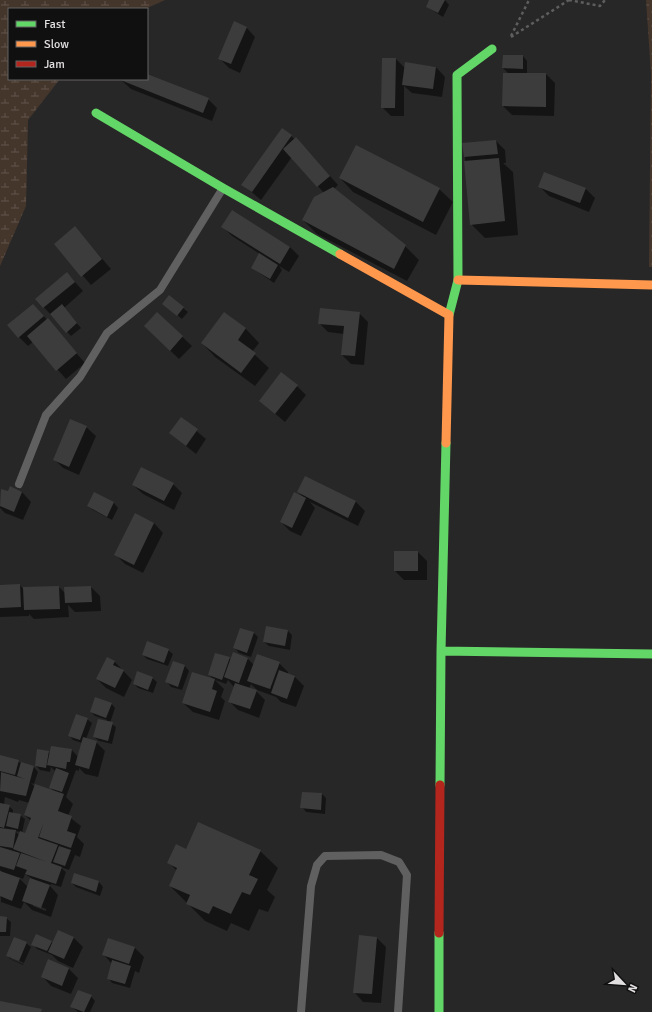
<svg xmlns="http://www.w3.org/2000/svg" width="652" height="1012" font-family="Signika,sans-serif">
<defs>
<pattern id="wetland-marsh" width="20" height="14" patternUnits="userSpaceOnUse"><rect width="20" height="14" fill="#45362c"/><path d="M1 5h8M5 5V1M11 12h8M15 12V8" fill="none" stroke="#60534a"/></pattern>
</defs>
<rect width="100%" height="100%" fill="#282727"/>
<path fill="url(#wetland-marsh)" d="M0 0H165L145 9H9V79H60L28 120 26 206 0 266Z
M646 0H652V267H649L651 74Z"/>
<path fill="#0007" fill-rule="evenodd" d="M430 0H445L449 5 443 17 427 7Z
M246 27 255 37 240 73 229 68 220 59Z
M523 56 527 61V74H546L555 83 554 116 512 115 503 106 509 74 503 68Z
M396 59 405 68 406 63 436 67 445 77 442 97 412 93 404 86V116H391L382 107Z
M147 75 208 99 217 108 212 121 131 89 121 80 147 79Z
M291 136 305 148 338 185 334 189 405 246 419 260 407 281 317 234 303 220 324 193 292 157 261 200 243 185Z
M496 141 505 150 506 163H503L513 172 518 235 485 238 471 224 465 157Z
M545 173 586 189 595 198 589 212 549 196 540 187Z
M340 178 439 189 453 202 436 235 353 192Z
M75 227 111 269 91 285 55 244Z
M223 227 290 247 299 256 289 272 279 266 282 270 274 283 252 268 260 254 232 236Z
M67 273 83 291 64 308 81 328 71 336 36 299Z
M163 304 183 308 188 312 182 319Z
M157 313 192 346 179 359 154 335Z
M224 313 246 329 259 343 252 352 269 368 255 386 215 357 202 343Z
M359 313 368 322 364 365 351 364 342 355 344 334 328 332 319 323Z
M42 314 85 363 66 379 33 342 28 346 19 337Z
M297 386 306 395 285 422 260 401Z
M181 418 206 439 196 454 170 433Z
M70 420 86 427 96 436 79 475 63 468 54 459Z
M305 477 356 502 365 511 358 526 310 502 315 508 301 536 290 531 281 522 303 497 298 492Z
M173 484 182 493 174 510 143 494 133 485Z
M10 488 22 492 31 502 23 520 5 513 0 508 2 490 8 493Z
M95 494 114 503 118 508 112 520 93 510 88 506Z
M154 523 163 533 143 573 125 564 116 555Z
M418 552 427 561V580H404L395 571Z
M20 585 24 590 59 587 65 593 91 587 100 596 101 611 75 612 68 605 69 617 34 619 29 614V616L0 617V586Z
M288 631 292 635 290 650 269 646 264 642Z
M254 633 258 637 251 657 239 653 235 648Z
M168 650 173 654 168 666 147 659 143 655Z
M107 658 115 662 132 680 124 697 106 688 97 679Z
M229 658 231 660 247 658 254 665 279 663 288 672V674L295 677 304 686 296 707 281 702 276 697 257 690 251 684 249 689 256 691 265 700 259 718 238 710 229 701 234 687 228 680 226 684 215 680 224 689 221 697 225 701 219 720 193 712 183 703 213 679 209 675Z
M185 666 189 671 182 690 171 687 167 682Z
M152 678 157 682 153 693 138 688 134 684Z
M111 703 115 708 110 723 116 727 112 744 99 741 94 737 107 720 95 716 91 712Z
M87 719 92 723 86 739 96 742 105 751 98 777 85 774 79 768V771L76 770 66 797 73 804 68 816 81 826 77 837 84 844 80 857 75 855 69 870 60 867 66 872 61 887 51 884 50 886 58 895 51 917 32 910 24 902 21 909 1 902 0 872 3 873 0 870V756L34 767 38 772 34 784 31 783 35 787 54 792 50 787 56 772 51 767 50 772 40 770 36 766 48 752 51 754 72 750 78 757 82 743 73 740 69 735ZM5 797 18 802 19 800 29 803 25 815 31 821 29 835 22 833 25 819 20 815 13 813V810L9 806 4 805ZM15 831 20 832 19 835ZM25 874 31 878 28 887 18 877 23 879ZM33 904 46 909V911L33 906Z
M303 793 322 794 326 798 325 814 306 812 302 807Z
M186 850 260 851 278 868 267 890 275 897 268 912 259 909 249 931 231 923 227 931 205 921 170 886 177 871 169 863Z
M99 882 103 887 100 896 76 887 72 883Z
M0 917 6 918 11 922 10 936H0Z
M58 931 74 938 83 947 73 968 58 961 52 955 37 949 33 944 51 942 53 943Z
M377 938 386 947 381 1003 363 1002 354 992Z
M26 943 31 947 23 965 12 960 7 956ZM11 957 24 963 23 964 11 959Z
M135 948 144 957 139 973 135 971 130 988 112 983 108 978 112 964 104 955Z
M48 960 69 969 78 978 71 994 51 986 42 976Z
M91 996 95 1001 90 1012H78L72 1007Z"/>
<path fill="#3d3c3c" d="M429 0H445L438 13 426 7Z
M234 21 247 27 231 64 218 59Z
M503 55H523V69L502 68Z
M382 58H396L395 108H381Z
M405 62 436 67 433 89 402 85Z
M503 73H546V107L502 106Z
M147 74 209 98 203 113 118 79H147Z
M282 128 292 135 252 192 241 185Z
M296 137 330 176 317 187 283 149Z
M496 140 498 154 464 157 462 143Z
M356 145 440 188 423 222 339 178Z
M499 158 505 221 470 225 464 161Z
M544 172 586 188 580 203 538 187Z
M333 187 406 245 394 269 302 220 314 197Z
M232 210 290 247 280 264 221 227Z
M75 226 102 259 81 277 54 244Z
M259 253 278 265 270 279 251 268Z
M67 272 75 282 43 308 35 299Z
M169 295 184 307 177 316 162 304Z
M33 304 44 316 18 338 7 325Z
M62 304 77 323 66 333 50 314Z
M320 308 360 312 355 356 341 355 344 326 318 324Z
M157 312 183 336 170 351 144 326Z
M224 312 246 328 238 340 256 353 241 373 201 343Z
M48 318 77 353 56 371 27 336Z
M281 372 298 385 275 414 259 401Z
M181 417 198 429 186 446 169 433Z
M70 419 87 426 69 467 53 460Z
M141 467 174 483 164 501 132 485Z
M305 476 356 501 348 518 297 492Z
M10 486 22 492 14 512 0 506 1 489 8 491Z
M94 492 114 502 107 517 87 506Z
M294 492 306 498 292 528 280 522Z
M135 513 154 523 134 565 114 555Z
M394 551H418V571H394Z
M20 584 21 607 0 608V585Z
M59 586 60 609 24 610 23 587Z
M91 586 92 602 65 603 64 587Z
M266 626 288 630 285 646 263 642Z
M240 628 254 632 247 653 233 648Z
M147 641 169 649 164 663 142 655Z
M233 652 248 658 239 683 224 677Z
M215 653 230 657 222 680 208 675Z
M257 654 280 662 270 689 247 681Z
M107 657 115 661 113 665 124 670 115 688 96 679Z
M173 661 185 665 178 687 165 682Z
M279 670 295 676 287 699 271 693Z
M137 671 153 677 148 690 133 684Z
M192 672 215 679 212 689 217 691 210 712 182 703Z
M235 683 257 690 250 709 228 702Z
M95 697 112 703 106 718 90 712Z
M76 714 88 718 80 740 68 736Z
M98 719 113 722 108 741 93 737Z
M83 737 97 741 89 769 75 765Z
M51 746 72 749 70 762H67L66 769 47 765Z
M37 749 49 751 46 768 35 766Z
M0 755 19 760 15 775 0 771Z
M21 762 34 766 26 796 0 791 1 772 25 779 17 776Z
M56 768 69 773 62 792 49 788Z
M35 784 64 794 58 811 72 816 67 831 76 834 71 848 39 837 44 822 38 838 58 845 51 863 62 867 56 884 25 874 27 870 16 866 21 853 47 862 13 849 20 831 25 833 31 818 24 815Z
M302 792 322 793 321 810 300 808Z
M0 803 10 805 4 828 0 827Z
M9 812 21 814 18 829 6 826Z
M198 822 261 850 249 875 258 879 250 895 242 892 231 914 213 906 209 914 186 904 190 895 169 886 177 868 167 863 176 844 186 849Z
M0 828 16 830 13 848 0 846Z
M59 846 71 850 65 866 53 862Z
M0 847 20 853 14 870 0 866Z
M0 871 20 878 12 901 0 896Z
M74 873 99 881 96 892 71 883Z
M30 878 50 885 41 908 22 901Z
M0 916 7 917 6 932H0Z
M58 930 74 937 64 959 48 952Z
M36 934 52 941 47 951 31 945Z
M359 935 377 937 372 994 353 993Z
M14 937 27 942 19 961 6 956Z
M108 938 135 947 129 964 102 955Z
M48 959 69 968 62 986 41 977Z
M112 960 131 966 125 984 107 979Z
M78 990 92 995 84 1012 70 1007Z
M0 1001 42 1009 41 1012H0Z"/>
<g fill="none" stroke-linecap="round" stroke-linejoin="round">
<path stroke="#5f5e5f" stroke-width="2.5" stroke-dasharray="3 3" stroke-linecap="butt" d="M569 0 600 6 605 0
M511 36 529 0
M511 37 569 0"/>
<path stroke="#616061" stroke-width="8" d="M19 484 46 415 80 377 107 333 160 290 223 188
M301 1012 311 886 317 865 325 856 381 855 399 862 407 875 398 1012"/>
<path stroke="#63d668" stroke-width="9" d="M96 113 223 188 340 254
M449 315 458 280 457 75 492 49
M441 651 652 654
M440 785 441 651 446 443
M439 1012V933"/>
<path stroke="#ff974d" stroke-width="9" d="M340 254 449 315 446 443
M458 280 652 285"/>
<path stroke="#b3261e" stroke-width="9" d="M439 933 440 785"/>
</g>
<rect x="8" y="8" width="140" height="72" fill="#111010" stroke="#646363"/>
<rect x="16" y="21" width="20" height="6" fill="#63d668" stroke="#646363"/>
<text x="44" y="28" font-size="12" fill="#e1dfe0">Fast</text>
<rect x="16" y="41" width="20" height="6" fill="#ff974d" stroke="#646363"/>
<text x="44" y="48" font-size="12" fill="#e1dfe0">Slow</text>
<rect x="16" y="61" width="20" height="6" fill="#b3261e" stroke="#646363"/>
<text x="44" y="68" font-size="12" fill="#e1dfe0">Jam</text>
<g transform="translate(624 984) rotate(116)" stroke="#111010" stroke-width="3" paint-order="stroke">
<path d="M0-3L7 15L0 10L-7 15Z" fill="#e1dfe0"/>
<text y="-6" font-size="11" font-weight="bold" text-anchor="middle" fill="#e1dfe0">N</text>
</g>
</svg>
